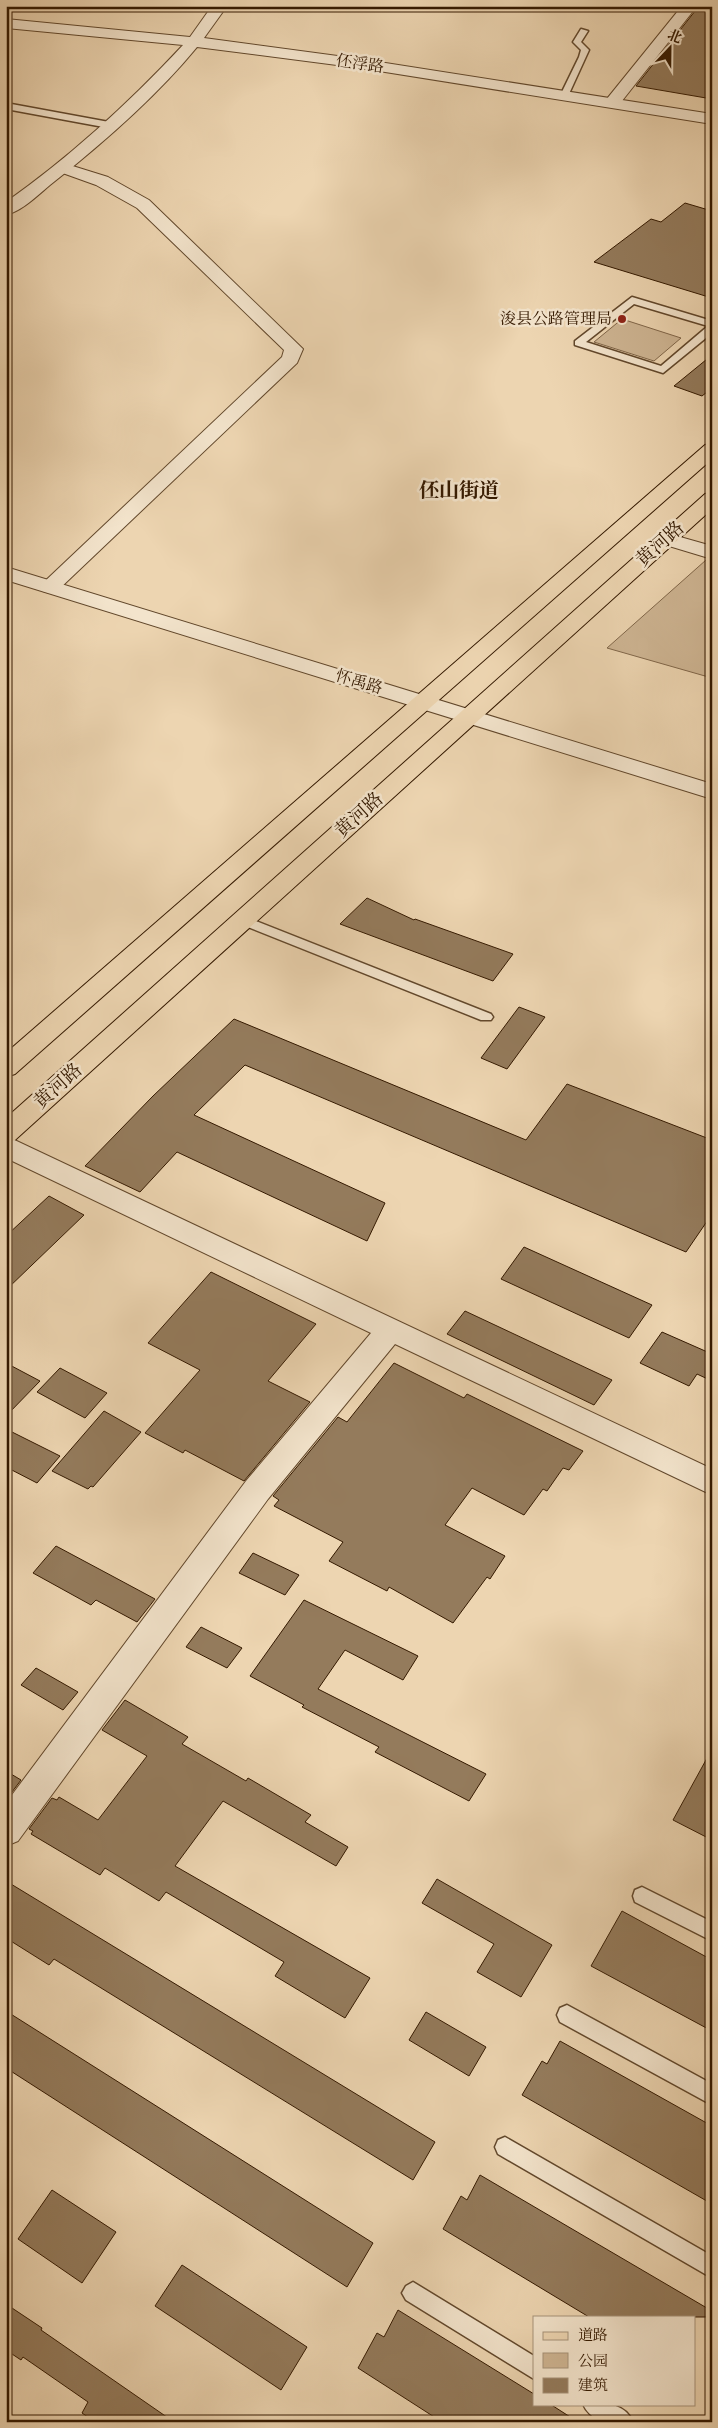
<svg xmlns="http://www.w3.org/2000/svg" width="718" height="2428" font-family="'Libre Bodoni','Noto Serif SC',serif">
<rect width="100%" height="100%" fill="#edd5b1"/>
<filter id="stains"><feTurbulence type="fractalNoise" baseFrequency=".004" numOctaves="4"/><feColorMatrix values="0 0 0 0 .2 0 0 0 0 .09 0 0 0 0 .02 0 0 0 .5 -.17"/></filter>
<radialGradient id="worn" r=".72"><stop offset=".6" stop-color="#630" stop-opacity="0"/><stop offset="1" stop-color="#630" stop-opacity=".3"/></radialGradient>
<path fill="#ceb593" stroke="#81674a" d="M622 319 681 338 654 361 594 342Z
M706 560 712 562V678L607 648Z"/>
<path fill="#947b5c" stroke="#341900" d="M699 6H712V99L636 86Z
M685 203 712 211V298L594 262 651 219 661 222Z
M712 355V388L702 396 674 386Z
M367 898 414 920 415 919 513 954 493 981 340 924Z
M519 1007 545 1017 507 1069 481 1058Z
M234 1019 526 1140 567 1084 712 1140V1214L686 1252 245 1065 194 1115 385 1203 367 1241 177 1152 140 1192 85 1166 153 1096Z
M49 1196 84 1215 6 1290V1236Z
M524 1247 652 1305 629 1338 501 1279Z
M211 1272 316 1324 268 1381 310 1402 244 1481 185 1450 183 1453 145 1433 200 1370 148 1343Z
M465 1311 612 1380 594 1405 447 1334Z
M662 1332 712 1354V1381L697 1374 689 1386 640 1363Z
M6 1363 40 1381 6 1416Z
M394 1363 464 1398 467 1394 583 1451 569 1470 563 1468 547 1491 543 1489 524 1515 472 1488 445 1525 505 1556 490 1579 487 1577 453 1623 389 1587 387 1591 329 1561 343 1542 274 1506 279 1500 273 1496 338 1417 347 1422Z
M60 1368 107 1393 85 1418 37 1392Z
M104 1411 141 1432 93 1487 91 1486 88 1489 52 1471Z
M6 1429 60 1456 37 1483 6 1467Z
M56 1546 114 1577 155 1599 137 1622 96 1600 91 1605 33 1573Z
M253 1553 299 1575 285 1595 239 1573Z
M304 1600 418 1656 403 1680 345 1650 318 1689 486 1774 469 1801 375 1752 379 1747 302 1707 304 1705 250 1676Z
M201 1627 242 1648 227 1668 186 1647Z
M36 1668 78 1692 63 1710 21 1685Z
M125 1700 188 1737 182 1744 246 1781 248 1778 311 1815 305 1822 348 1847 336 1866 223 1801 175 1866 370 1978 345 2018 275 1976 284 1962 166 1892 159 1901 105 1868 100 1875 31 1834 33 1831 29 1829 52 1798 57 1800 59 1797 98 1820 147 1756 102 1730Z
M712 1749V1840L673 1820Z
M6 1771 21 1780 6 1800Z
M437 1879 552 1945 521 1997 477 1972 494 1944 422 1903Z
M6 1881 435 2142 413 2180 54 1959 49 1965 6 1938Z
M622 1911 712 1960V2031L591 1966Z
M6 2011 373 2243 347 2287 6 2068Z
M426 2012 486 2047 469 2076 409 2040Z
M560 2041 712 2126V2204L522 2095 542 2061 547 2064Z
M480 2175 712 2311V2317H589L443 2229 461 2196 467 2200Z
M52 2190 116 2232 82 2283 18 2239Z
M182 2265 307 2347 281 2390 155 2306Z
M6 2304 42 2328 41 2330 174 2422H95L82 2413 88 2402 23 2357 21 2360 6 2350Z
M398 2310 534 2394V2404H550L578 2422H442L358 2368 377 2333 384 2337Z"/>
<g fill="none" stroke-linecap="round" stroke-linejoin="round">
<defs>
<path id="service" d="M581 29 588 31 581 42 589 50 568 96 561 98 560 96 579 57 581 50 573 42Z
M6 103 109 122 113 125 109 128 6 109Z
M632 297 712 321V333L663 373 575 345V341ZM634 304 708 326 661 366 586 342Z
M243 916 491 1014 493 1017 491 1020H481L238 923 236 920Z
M642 1887 712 1922V1941L635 1902 633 1896 635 1890Z
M567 2005 712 2084V2105L560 2022 557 2015 560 2008Z
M505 2137 712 2256V2278L498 2154 495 2147 498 2140Z
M413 2282 534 2356V2379L406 2300 402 2293 406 2286Z
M583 2404C602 2404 624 2401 633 2422 614 2422 592 2425 583 2404Z"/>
<path id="minor" d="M682 6H697L618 106H606L604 103 606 100Z
M63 163 108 177 149 200 303 349 297 363 57 591 50 593 43 591 40 587 43 583 282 357 284 350 137 208 96 185 57 171 55 168 57 165Z
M666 533 712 546V559L659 543 656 539 659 535Z
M6 1136 712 1469V1495L395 1344 268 1499 18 1841 6 1846V1803L246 1481 371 1333 6 1158Z"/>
<path id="tertiary" d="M212 6H227L204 38 360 59 712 114V124L360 68 197 47C155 98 102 144 50 185 38 195 22 211 6 215V202C70 157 130 102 183 45L6 28V19L190 37Z
M6 567 712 784V799L6 580Z"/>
<path id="primary" d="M712 443V459L15 1074 6 1077V1053L705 445Z
M712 492V509L15 1140 6 1143V1118L705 494Z"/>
</defs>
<use href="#service" stroke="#62482c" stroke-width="3"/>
<use href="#minor" stroke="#62482c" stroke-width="2"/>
<use href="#tertiary" stroke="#62482c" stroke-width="2"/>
<use href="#primary" stroke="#341900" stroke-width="2"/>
<use href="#service" fill="#f3e4cc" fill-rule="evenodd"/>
<use href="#minor" fill="#f3e4cc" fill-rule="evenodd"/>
<use href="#tertiary" fill="#f3e4cc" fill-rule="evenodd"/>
<use href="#primary" fill="#edd5b1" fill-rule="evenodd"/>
</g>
<circle fill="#8f2418" stroke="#f3e4cc" stroke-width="2" cx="622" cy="319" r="5"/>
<g text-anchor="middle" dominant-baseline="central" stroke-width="5" stroke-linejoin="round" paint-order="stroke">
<g font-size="16" fill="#341900" stroke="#f3e4cc">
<text transform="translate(360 64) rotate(8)">伾浮路</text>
<text transform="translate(359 682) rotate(17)">怀禹路</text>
</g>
<g font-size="16" fill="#341900" stroke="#f3e4cc" text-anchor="end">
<text x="612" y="319">浚县公路管理局</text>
</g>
<g font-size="19" fill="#341900" stroke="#f3e4cc">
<text transform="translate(660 544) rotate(-42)">黄河路</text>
<text transform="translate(359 815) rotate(-42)">黄河路</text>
<text transform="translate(58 1086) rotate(-42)">黄河路</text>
</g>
<g font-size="20" font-weight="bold" fill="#341900" stroke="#f3e4cc">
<text x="459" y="491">伾山街道</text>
</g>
</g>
<rect width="718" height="2428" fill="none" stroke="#edd5b1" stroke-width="25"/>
<rect x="8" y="8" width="703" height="2413" fill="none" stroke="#341900" stroke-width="2.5"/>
<rect x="12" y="12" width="693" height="2403" fill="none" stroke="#341900"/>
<rect x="533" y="2316" width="162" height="90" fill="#f3e4cc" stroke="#a7937a"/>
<rect x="543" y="2332" width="25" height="8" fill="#edd5b1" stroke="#a7937a"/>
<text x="578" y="2340" font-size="15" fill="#341900">道路</text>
<rect x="543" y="2353" width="25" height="15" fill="#ceb593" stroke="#a7937a"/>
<text x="578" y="2366" font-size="15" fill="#341900">公园</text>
<rect x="543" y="2378" width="25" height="15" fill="#947b5c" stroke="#a7937a"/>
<text x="578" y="2390" font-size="15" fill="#341900">建筑</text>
<g transform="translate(670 48) rotate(22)" stroke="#f3e4cc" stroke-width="4" paint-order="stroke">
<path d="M0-4L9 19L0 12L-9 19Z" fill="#341900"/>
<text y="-8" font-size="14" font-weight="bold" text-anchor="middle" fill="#341900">北</text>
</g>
<rect width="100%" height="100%" filter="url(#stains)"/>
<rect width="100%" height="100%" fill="url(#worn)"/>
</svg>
